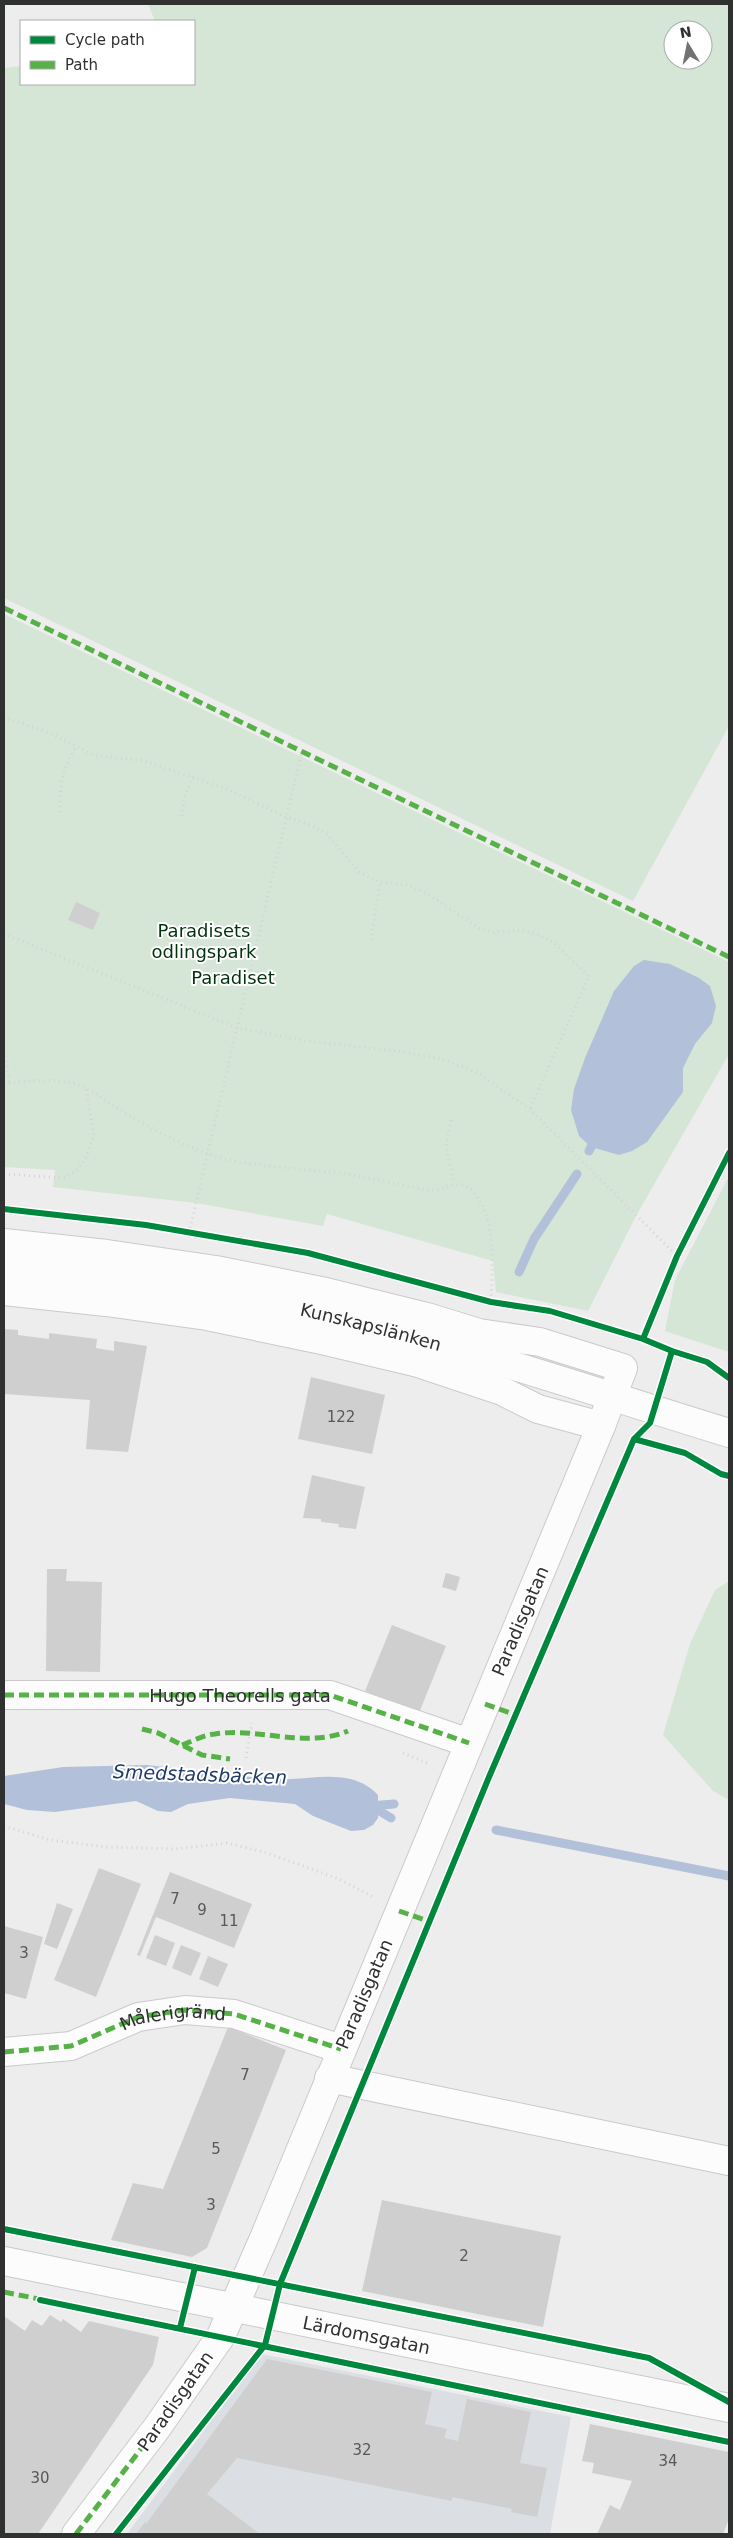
<svg xmlns="http://www.w3.org/2000/svg" width="733" height="2538" font-family="'DejaVu Sans',sans-serif">
<rect width="100%" height="100%" fill="#ededed"/>
<path fill="#dbdee2" d="M261 2354 571 2417 550 2534H127Z"/>
<path fill="#d5e5d6" fill-rule="evenodd" d="M148 4H729V726L633 901 4 598V68L21 66V84H194V21H155ZM673 30H703V60H673Z
M4 614 729 962V1054L636 1216 588 1311 496 1292 493 1261 327 1214 323 1226 196 1203 53 1187 55 1170 4 1167Z
M729 1176V1352L665 1331 675 1280Z
M729 1581V1800L713 1791 663 1735 690 1644 715 1590Z"/>
<path fill="#b2c1d9" d="M644 960 670 964 699 978 710 986 716 1006 712 1023 695 1044 683 1068V1092L647 1142 632 1151 619 1155 591 1147 579 1136 571 1110 574 1089 585 1058 614 991 634 966Z
M147 1765C192 1769 235 1777 280 1779 298 1780 316 1776 334 1777 351 1777 367 1783 378 1795V1818L373 1825 364 1830 351 1831 313 1816 295 1804 230 1798 188 1804 171 1812 158 1811 136 1801 55 1812 27 1810 4 1804V1776L63 1767Z"/>
<g fill="none" stroke-linecap="round" stroke-linejoin="round">
<path stroke="#b2c1d9" stroke-width="9" d="M589 1151 591 1147
M519 1272 534 1239 577 1174
M370 1806 394 1804
M373 1807 391 1818
M496 1830 729 1876"/>
</g>
<path fill="#cfcfcf" d="M76 902 100 913 93 930 68 920Z
M4 1329 18 1330V1335L49 1339V1333L97 1339 96 1348 114 1351V1341L147 1346 128 1452 86 1449 90 1400 4 1394Z
M311 1377 385 1395 372 1454 298 1439Z
M312 1475 365 1487 356 1529 338 1527 339 1524 321 1522V1519L303 1518Z
M47 1569H67L66 1581 102 1582 100 1672 46 1671Z
M446 1573 460 1577 456 1591 442 1587Z
M392 1625 446 1646 419 1713 365 1691Z
M99 1868 141 1884 96 1997 54 1980Z
M170 1872 252 1904 234 1948 156 1917 140 1956 137 1955Z
M57 1903 73 1909 57 1949 44 1944Z
M4 1926 43 1937 26 1999 4 1993Z
M155 1935 175 1943 166 1966 146 1958Z
M181 1945 201 1953 191 1976 172 1968Z
M208 1956 228 1964 218 1987 199 1979Z
M228 2027 286 2050 207 2248 192 2257 111 2240 133 2183 163 2189Z
M382 2200 561 2236 543 2327 362 2291Z
M50 2315 61 2322 63 2319 81 2332 89 2321 159 2337 153 2365 38 2534H4V2316L25 2331 32 2320 42 2326Z
M267 2359 432 2392 425 2424 447 2429 444 2438 458 2441 467 2399 531 2412 520 2463 547 2468 537 2517 511 2512 512 2509 452 2497V2501L237 2458 207 2494 260 2534H136L145 2522 146 2524Z
M590 2424 729 2452V2519L723 2534H597L610 2505 620 2510 632 2481 592 2473 594 2463 582 2461Z"/>
<g fill="none" stroke-linecap="round" stroke-linejoin="round">
<defs>
<g id="minor">
<path d="M4 1243 107 1254 216 1270 326 1292 427 1317 479 1333 540 1342 623 1368 601 1426 264 2238 221 2336 156 2429 76 2534"/>
<path id="s1" d="M4 1269C111 1279 219 1289 325 1314 462 1346 595 1392 729 1433"/>
<path d="M4 1291 106 1302 207 1316 317 1339 418 1363 502 1391 538 1409 601 1426"/>
<path d="M4 1695H330L469 1743"/>
<path id="s2" d="M4 2052 71 2046 138 2017 185 2010 234 2014 341 2049"/>
<path d="M329 2078 729 2161"/>
<path id="s3" d="M4 2261 729 2408"/>
</g>
</defs>
<use href="#minor" stroke="#cacaca" stroke-width="30"/>
<path stroke="#d4d4d4" stroke-width="3" stroke-dasharray="1 4" stroke-linecap="butt" d="M4 717 52 734 93 755 144 761 222 787 286 817 310 825 327 834 359 872 380 882 409 885 428 894 480 929 494 932 521 930 539 935 555 944 589 976 530 1109
M60 812C60 782 61 774 75 748
M182 816 184 797 193 777
M4 934 237 1028 313 1042 398 1051 441 1059 476 1072 530 1109 677 1256
M371 940 380 882
M4 1046 9 1083
M4 1084C30 1081 61 1076 86 1088 96 1092 105 1101 114 1106 155 1131 198 1156 245 1163 276 1167 308 1170 339 1173 369 1177 398 1185 428 1190 446 1192 456 1175 473 1192 497 1217 492 1270 491 1302
M451 1120 446 1146 454 1183
M4 1174 63 1178 76 1171 85 1160 94 1135 86 1088
M189 1233 302 751
M403 1753 429 1764
M246 1758 252 1723
M4 1826 50 1840 106 1847 176 1849 227 1843 264 1852 339 1879 375 1898"/>
<use href="#minor" stroke="#fcfcfc" stroke-width="28"/>
<g stroke="#56b246" stroke-width="5" stroke-dasharray="10 5" stroke-linecap="butt">
<path d="M4 608 729 957"/>
<path id="s4" d="M4 1695H330L469 1743"/>
<path d="M485 1704 516 1715"/>
<path d="M142 1729 158 1733 202 1755 230 1759"/>
<path d="M182 1745C193 1741 203 1735 215 1734 259 1727 305 1749 348 1731"/>
<path d="M399 1911 431 1922"/>
<path d="M4 2052 71 2046 138 2017 185 2010 234 2014 341 2049"/>
<path d="M4 2292 44 2300"/>
<path d="M76 2534 156 2429"/>
</g>
<defs>
<path id="cycleway" d="M4 1209 146 1225 308 1253 491 1302 550 1311 643 1339 672 1351 650 1423 634 1439 489 1777 280 2284 265 2345 116 2534
M643 1339 677 1256 729 1153
M672 1351 707 1362 729 1378
M634 1439 685 1453 721 1474 729 1476
M4 2229 649 2358 729 2402
M40 2300 729 2442
M180 2328 195 2267"/>
</defs>
<use href="#cycleway" stroke="#fff" stroke-width="9"/>
<use href="#cycleway" stroke="#00873e" stroke-width="6"/>
</g>
<g text-anchor="middle" dominant-baseline="central" stroke-width="4" stroke-linejoin="round" paint-order="stroke">
<g font-size="15" fill="#575858">
<text x="341" y="1417">122</text>
<text x="175" y="1899">7</text>
<text x="202" y="1910">9</text>
<text x="229" y="1921">11</text>
<text x="24" y="1953">3</text>
<text x="245" y="2075">7</text>
<text x="216" y="2149">5</text>
<text x="211" y="2205">3</text>
<text x="464" y="2256">2</text>
<text x="362" y="2450">32</text>
<text x="668" y="2461">34</text>
<text x="40" y="2478">30</text>
</g>
<g font-size="18" fill="#00330b" stroke="#fff">
<text x="204" y="930">Paradisets<tspan x="204" dy="21">odlingspark</tspan></text>
<text x="233" y="977">Paradiset</text>
</g>
<g font-size="18" fill="#2f3030" stroke="#fff">
<text stroke="none"><textPath href="#s1" startOffset="372">Kunskapslänken</textPath></text>
<text transform="translate(520 1621) rotate(-67)">Paradisgatan</text>
<text stroke="none"><textPath href="#s4" startOffset="236">Hugo Theorells gata</textPath></text>
<text transform="translate(364 1994) rotate(-67)">Paradisgatan</text>
<text stroke="none"><textPath href="#s2" startOffset="175">Målerigränd</textPath></text>
<text stroke="none"><textPath href="#s3" startOffset="370">Lärdomsgatan</textPath></text>
<text transform="translate(175 2401) rotate(-55)">Paradisgatan</text>
</g>
<g font-size="19" font-style="italic" fill="#1f3a67" stroke="#fff">
<text transform="translate(200 1774) rotate(2)">Smedstadsbäcken</text>
</g>
</g>
<rect width="733" height="2538" fill="none" stroke="#2f3030" stroke-width="10"/>
<rect x="20" y="20" width="175" height="65" fill="#ffffff" stroke="#acacac"/>
<rect x="30" y="36" width="25" height="8" fill="#00873e" stroke="#acacac"/>
<text x="65" y="45" font-size="15" fill="#2f3030">Cycle path</text>
<rect x="30" y="61" width="25" height="8" fill="#56b246" stroke="#acacac"/>
<text x="65" y="70" font-size="15" fill="#2f3030">Path</text>
<g transform="translate(688 45) rotate(350)"><circle r="24" fill="#ffffff" stroke="#acacac"/>
<path d="M0-4L9 19L0 12L-9 19Z" fill="#727272"/>
<text y="-8" font-size="14" font-weight="bold" text-anchor="middle" fill="#2f3030">N</text>
</g>
</svg>
